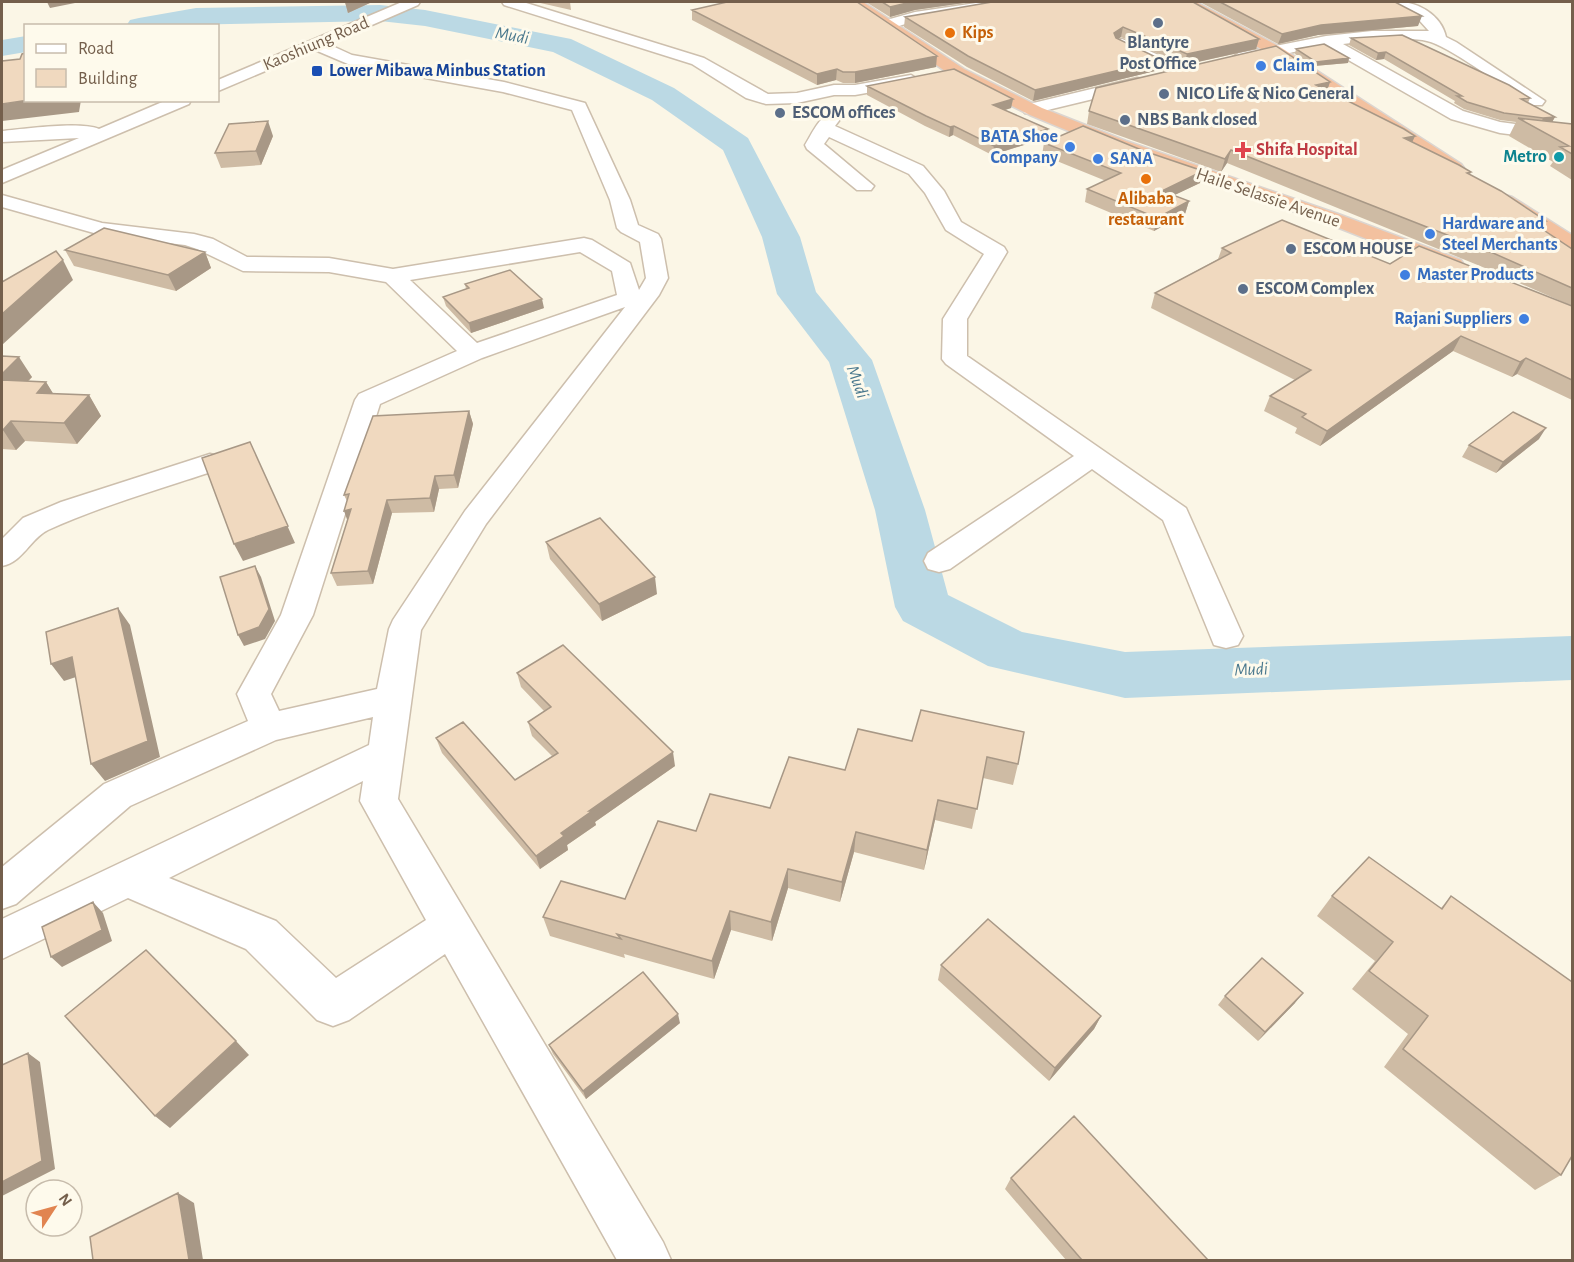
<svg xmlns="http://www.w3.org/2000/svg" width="1574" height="1262" font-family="'Alegreya Sans',sans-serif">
<rect width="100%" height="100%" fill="#fbf6e6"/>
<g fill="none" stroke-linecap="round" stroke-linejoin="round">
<path fill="#bbd9e4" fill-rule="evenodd" d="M380 5 425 10 571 39 674 88 748 138 800 237 816 292 872 360 925 510 948 595 1022 632 1125 652 1572 636V680L1125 698 988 666 903 621 895 607 875 510 829 362 777 294 762 237 723 150 652 100 553 52 425 26 380 21 126 26 130 20 139 18 196 8Z
M26 36V52L2 56V40Z"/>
<defs>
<path id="minor" d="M402 2H420L418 5 328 44 352 55 504 82 585 103 630 200 638 225 658 234 661 239 668 278 659 295 486 524 421 630 398 799 663 1242 671 1260H617L445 954 349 1020 333 1026 317 1020 246 949 128 898 2 959V919L369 745 373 717 276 740 130 806 16 904 2 909V867L104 784 248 721 237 694 281 615 355 400 359 394 457 351 386 282 329 272 243 271 197 249 185 245 101 235 2 207V195L102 223 194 234 213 239 247 257 329 258 393 269 584 238 592 240 630 263 639 290 646 278 640 242 621 232 617 228 610 200 572 110 503 92 348 64 315 50 218 91V80ZM580 252 612 271 617 295 477 343 410 280ZM625 307 465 511 393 620 389 629 377 689 279 711 271 694 313 615 380 404 482 358ZM363 781 360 801 426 920 336 978 276 921 169 878Z
M502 2H523L704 58 768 94 797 93 834 85H855L911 75 919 80 911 85 855 95H834L797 103 766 104 746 98 692 64 504 5Z
M983 2H1014L1007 6 916 21 888 29 880 24 883 21 915 12Z
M1394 2C1415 0 1441 14 1446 37L1456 42 1545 101 1542 105H1530C1507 90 1450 46 1427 41 1407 36 1364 42 1343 44L1463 111 1500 122 1572 132V142L1500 133 1451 119 1324 46 1239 63 1231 58 1239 53 1326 36 1372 31H1429L1419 20Z
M1122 39 1188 68 1190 72 1182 77 1176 76 1116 47 1114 44 1116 41Z
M1137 78 1143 79 1145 83 1143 87 1031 114 1025 113 1022 109 1025 105Z
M167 100H191L189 104 2 183V170L79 138 2 142V131C24 129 80 121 99 129Z
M832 113 838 114 841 118 835 126 923 166 944 191 961 222 1004 247 1007 252 967 319V356L1186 508 1243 636 1238 645 1226 648 1214 645 1163 520 1092 469 950 569 939 572 928 569 924 561 928 553 1074 456 946 364 942 359 943 319 984 254 946 230 925 193 909 174 829 137 824 144 874 186 871 190H857L807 149 805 145C812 134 819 116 832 113Z
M210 454 220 457 224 463 220 469C163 488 103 505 48 530 30 539 23 562 2 566V539L23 518 61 502Z"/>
<path id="highway" d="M847 2H863L964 69 1042 108 1126 141 1338 214 1461 260 1464 265 1461 270 1453 272 1445 270 1324 222 1112 149 1030 115 952 76Z
M1179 2H1196L1280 47 1461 164 1464 168 1461 172H1447L1268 53Z
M1505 195 1512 197 1572 235V250L1564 249 1498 205 1495 201 1498 197Z"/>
</defs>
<use href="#minor" stroke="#cdbfad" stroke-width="3"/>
<use href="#highway" stroke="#dbd5d0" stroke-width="3"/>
<use href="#minor" fill="#fff" fill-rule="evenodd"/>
<use href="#highway" fill="#f3c19f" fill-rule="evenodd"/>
</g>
<path fill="#cebba4" d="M345 2H384L380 3 372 2 348 13Z
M536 2H570L571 10Z
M866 2H971L915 10 890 17Z
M992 2 1259 39 1256 49 1184 65 1121 37 1118 39 1159 70 1033 101 967 67 904 27 905 17Z
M1200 2H1395L1418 26 1318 35 1278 44Z
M692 10 936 67 855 83H843L836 80 817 85 692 20Z
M1351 38 1530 98 1528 103 1555 117 1552 122 1572 124V180L1550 166 1553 162 1509 136 1516 122 1500 120 1464 109 1454 103 1455 101 1384 59 1376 60 1349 45Z
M1296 49 1349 58 1348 63 1314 66 1295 54Z
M1330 82 1327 91 1415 136 1412 142 1471 172 1470 175 1541 229 1572 249V306L1485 268 1227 163 1221 172 1087 124 1089 111Z
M867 86 1013 99 1011 108 1005 110 1046 138 992 155 953 135 949 137 925 126 867 95Z
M273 136 261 165 221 168 215 153Z
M1044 143 1200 183 1174 195 1189 201 1185 214 1154 231 1085 202 1087 189 1106 181 1042 155Z
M1222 248 1390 264 1572 306V400L1517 374 1512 377 1453 351 1320 446 1295 433 1297 428 1264 411 1270 396 1295 380 1151 308 1155 293 1218 259Z
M65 250 205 252 211 268 176 291 74 266Z
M465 284 544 308 471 333 446 306 443 297 466 289Z
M2 356 32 377 28 382H46L53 394 89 395 101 416 77 444 25 441 16 450 2 449Z
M469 411 473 424 458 488 439 489 434 512 392 513 373 584 337 586 331 573 347 521V501L344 495Z
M1539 439 1496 473 1462 457 1469 445Z
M546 542 657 594 602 621 550 559Z
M517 673 675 766 595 822 596 825 567 845 568 850 540 869 442 753 436 738 515 780 552 756 532 736 528 722 544 711 521 687Z
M912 741 1018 764 1013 785 983 778 972 829 935 820 924 870 854 852 840 902 788 888 772 941 731 930 714 979 624 954 625 958 550 936 543 917 625 899 696 831 770 808 845 770Z
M1332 896 1441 908 1451 896 1561 1175 1535 1190 1384 1067 1408 1034 1352 989 1375 961 1317 916Z
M941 965 1101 1016 1094 1029 1049 1081 938 980Z
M1225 996 1295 1003 1258 1041 1218 1005Z
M680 1023 586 1099 553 1054 549 1045Z
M1011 1178 1208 1260H1066L1005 1189Z"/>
<path fill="#a89886" d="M47 2H80L50 8Z
M345 2H372L348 13Z
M911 2H971L915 10 890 17V7Z
M1422 16 1418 26 1318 35 1278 44 1282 34 1321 25Z
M1123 27 1121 37 1112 43 1114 33Z
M1259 39 1256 49 1184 65 1187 54Z
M1386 52 1384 59 1376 60 1378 53Z
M937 56 936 67 855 83V72Z
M1349 58 1348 63 1314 66 1316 62Z
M1162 60 1159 70 1033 101 1035 90Z
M837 69 836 80 817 85V74Z
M1330 82 1326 94 1316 85Z
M1013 99 1011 108 992 114 993 105Z
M29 100H81L79 112 2 121V104Z
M1555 117 1551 124 1540 125 1543 118Z
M268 121 273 136 261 165 256 151Z
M954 126 953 135 949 137 950 127Z
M1048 129 1046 138 992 155 994 146Z
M1415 136 1409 149 1404 138Z
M1231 150 1227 163 1221 172 1225 159Z
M1203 171 1200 183 1158 203 1162 191Z
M1189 201 1185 214 1154 231 1157 218Z
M1546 221 1538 235 1533 223Z
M205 252 211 268 176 291 168 275Z
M63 260 73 280 2 345V314Z
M542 299 544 308 471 333 469 323Z
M1461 336 1453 351 1320 446 1327 431Z
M19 357 32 377 8 400 2 390V374Z
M1526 358 1517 374 1512 377 1520 362Z
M46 382 59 403 37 393Z
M89 395 101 416 77 444 64 423Z
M469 411 473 424 458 488 454 475Z
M11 421 25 441 16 450 3 430Z
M1546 428 1539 439 1496 473 1503 462Z
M250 442 295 543 243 561 234 544Z
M435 476 439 489 434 512 430 498Z
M387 500 392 513 373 584 368 571Z
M351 509 349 525 344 511Z
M255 566 261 577 275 621 265 639 244 646 238 635Z
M655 577 657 594 602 621 599 604Z
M118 608 130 625 160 757 105 781 91 764Z
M72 657 85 674 64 681 51 664Z
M673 752 675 766 595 822 596 825 567 845 568 850 540 869 536 856 561 833 589 811Z
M938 800 935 820 924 870 927 850Z
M856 832 854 852 840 902 842 882Z
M788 869V888L772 941 771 922Z
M93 902 103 913 112 941 62 967 51 957Z
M730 911 731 930 714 979 712 961Z
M1303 993 1295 1003 1258 1041 1265 1032Z
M678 1014 680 1023 586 1099 583 1091Z
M1101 1016 1094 1029 1049 1081 1055 1068Z
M236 1041 249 1055 170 1128 155 1116Z
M28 1053 40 1062 55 1169 2 1196V1182Z
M178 1193 194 1203 203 1260H189Z"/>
<path fill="#f0d9bf" stroke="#a89886" stroke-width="1.5" d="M727 2H857L937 56 855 72H843L837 69 817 74 692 10Z
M882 2H911L890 7Z
M992 2H1193L1259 39 1187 54 1123 27 1114 33 1116 38 1162 60 1035 90 968 56 905 17Z
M1220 2H1395L1422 16 1321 25 1282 34Z
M1402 35 1509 85 1530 98 1521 99 1555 117 1543 118 1504 113 1467 102 1457 96H1462L1386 52 1378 53 1351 38Z
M1324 44 1349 58 1316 62 1296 49Z
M1276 46 1330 82 1316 85 1404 129 1415 136 1404 138 1459 165 1471 172 1467 173 1501 191 1546 221 1533 223 1572 249V288L1493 253 1231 150 1225 159 1089 111 1096 88Z
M26 53V100H29L2 104V61L20 59 22 54Z
M954 69 1013 99 993 105 1048 129 994 146 954 126 950 127 926 116 867 86Z
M1518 118 1572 124V154L1560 147 1569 146Z
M268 121 256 151 215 153 229 124Z
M1083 126 1144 151 1203 171 1162 191 1189 201 1157 218 1087 189 1121 173 1044 143Z
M1282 220 1390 264 1419 246 1572 306V380L1526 358 1520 362 1461 336 1327 431 1302 417 1306 414 1270 396 1311 370 1155 293 1231 253 1222 248Z
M104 228 205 252 168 275 65 250Z
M56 251 63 260 2 314V282Z
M510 270 542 299 469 323 443 297 469 288 465 284Z
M2 356 19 357 2 374Z
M2 380 46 382 37 393 89 395 64 423 11 421 3 430H2Z
M469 411 454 475 435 476 430 498 387 500 368 571 331 573 351 509 344 511 349 494 344 495 373 416Z
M1513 412 1546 428 1503 462 1469 445Z
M250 442 288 526 234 544 202 458Z
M600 518 655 577 599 604 546 542Z
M255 566 269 609 259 627 238 635 220 577Z
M118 608 148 741 91 764 72 657 51 664 46 632Z
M563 645 673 752 589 811H592L561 833 564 836 536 856 436 738 463 722 515 780 558 753 528 722 551 707 517 673Z
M921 710 1024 732 1018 764 987 757 977 809 938 800 927 850 856 832 842 882 788 869 771 922 730 911 712 961 617 934 621 939 543 917 561 881 625 899 658 821 696 831 710 794 770 808 789 757 845 770 858 729 912 741Z
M1369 857 1442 909 1451 896 1572 982V1156L1561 1175 1403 1049 1428 1016 1369 971 1393 942 1332 896Z
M93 902 102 930 51 957 42 927Z
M988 919 1101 1016 1055 1068 941 965Z
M146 950 236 1041 155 1116 65 1016Z
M1262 958 1303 993 1265 1032 1225 996Z
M643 972 678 1014 583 1091 549 1045Z
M28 1053 42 1161 2 1182V1065Z
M1074 1116 1208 1260H1082L1011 1178Z
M178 1193 189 1260H93L90 1237Z"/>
<g fill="#5c6f8a" stroke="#fefaec" stroke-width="2">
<circle cx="1158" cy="23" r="6"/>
<circle cx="1164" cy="94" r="6"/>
<circle cx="780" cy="113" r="6"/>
<circle cx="1125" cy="120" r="6"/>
<circle cx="1291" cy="249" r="6"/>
<circle cx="1243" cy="289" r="6"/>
</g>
<g fill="#e8710a" stroke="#fefaec" stroke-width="2">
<circle cx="950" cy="33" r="6"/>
<circle cx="1146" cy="179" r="6"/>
</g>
<g fill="#3f7fe0" stroke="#fefaec" stroke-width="2">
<circle cx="1261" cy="66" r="6"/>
<circle cx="1070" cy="147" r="6"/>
<circle cx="1098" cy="159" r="6"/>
<circle cx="1430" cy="234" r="6"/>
<circle cx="1405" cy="275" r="6"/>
<circle cx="1524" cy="319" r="6"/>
</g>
<rect fill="#1a4fb4" stroke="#fefaec" stroke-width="2" x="311" y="65" width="12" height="12" rx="3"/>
<path fill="#e0444e" stroke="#fefaec" stroke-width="2" d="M1240 141h6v6h6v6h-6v6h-6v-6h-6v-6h6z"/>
<circle fill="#0f9aa8" stroke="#fefaec" stroke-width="2" cx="1559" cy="157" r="6"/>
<g text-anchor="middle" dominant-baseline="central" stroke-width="6" stroke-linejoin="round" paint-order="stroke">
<g font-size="18" font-weight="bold" fill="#c56008" stroke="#fefaec" text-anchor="start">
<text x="962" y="33">Kips</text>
<text x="1146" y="199" text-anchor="middle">Alibaba<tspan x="1146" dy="21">restaurant</tspan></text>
</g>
<g font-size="18" font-style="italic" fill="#49788d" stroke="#fefaec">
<text transform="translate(512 36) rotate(10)">Mudi</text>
<text transform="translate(857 382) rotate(70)">Mudi</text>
<text transform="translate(1251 670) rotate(-2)">Mudi</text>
</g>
<g font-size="18" font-weight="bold" fill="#4e5e75" stroke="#fefaec" text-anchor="start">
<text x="1158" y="43" text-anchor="middle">Blantyre<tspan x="1158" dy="21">Post Office</tspan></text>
<text x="1176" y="94">NICO Life &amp; Nico General</text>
<text x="792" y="113">ESCOM offices</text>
<text x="1137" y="120">NBS Bank closed</text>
<text x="1303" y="249">ESCOM HOUSE</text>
<text x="1255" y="289">ESCOM Complex</text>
</g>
<g font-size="18" fill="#745f4c" stroke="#fefaec">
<text transform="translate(316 44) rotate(-23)">Kaoshiung Road</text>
<text transform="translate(1268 198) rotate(19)">Haile Selassie Avenue</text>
</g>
<g font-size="18" font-weight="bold" fill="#366cbe" stroke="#fefaec" text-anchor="start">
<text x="1273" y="66">Claim</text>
<text x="1058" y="137" text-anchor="end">BATA Shoe<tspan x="1058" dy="21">Company</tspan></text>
<text x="1110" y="159">SANA</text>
<text x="1442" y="224">Hardware and<tspan x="1442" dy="21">Steel Merchants</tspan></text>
<text x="1417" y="275">Master Products</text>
<text x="1512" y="319" text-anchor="end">Rajani Suppliers</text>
</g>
<g font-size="18" font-weight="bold" fill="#164399" stroke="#fefaec" text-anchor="start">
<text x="329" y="71">Lower Mibawa Minbus Station</text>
</g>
<g font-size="18" font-weight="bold" fill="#be3a42" stroke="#fefaec" text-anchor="start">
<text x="1256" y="150">Shifa Hospital</text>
</g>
<g font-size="18" font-weight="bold" fill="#0d838f" stroke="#fefaec" text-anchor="end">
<text x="1547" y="157">Metro</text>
</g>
</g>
<rect width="1574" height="1262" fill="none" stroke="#745f4c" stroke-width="6"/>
<rect x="24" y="24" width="195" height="78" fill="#fefaec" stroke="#c7bcac" stroke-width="1.5"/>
<rect x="36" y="44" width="30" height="9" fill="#ffffff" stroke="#c7bcac" stroke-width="1.5"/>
<text x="78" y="54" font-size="18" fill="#745f4c">Road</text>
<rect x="36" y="69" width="30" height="18" fill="#f0d9bf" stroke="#c7bcac" stroke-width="1.5"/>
<text x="78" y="84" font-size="18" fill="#745f4c">Building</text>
<g transform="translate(54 1208) rotate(54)"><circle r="28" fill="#fefaec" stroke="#c7bcac" stroke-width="1.5"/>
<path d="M0-4.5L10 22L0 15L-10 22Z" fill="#e18450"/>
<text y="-9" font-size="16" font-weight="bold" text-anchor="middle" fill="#745f4c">N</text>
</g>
</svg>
